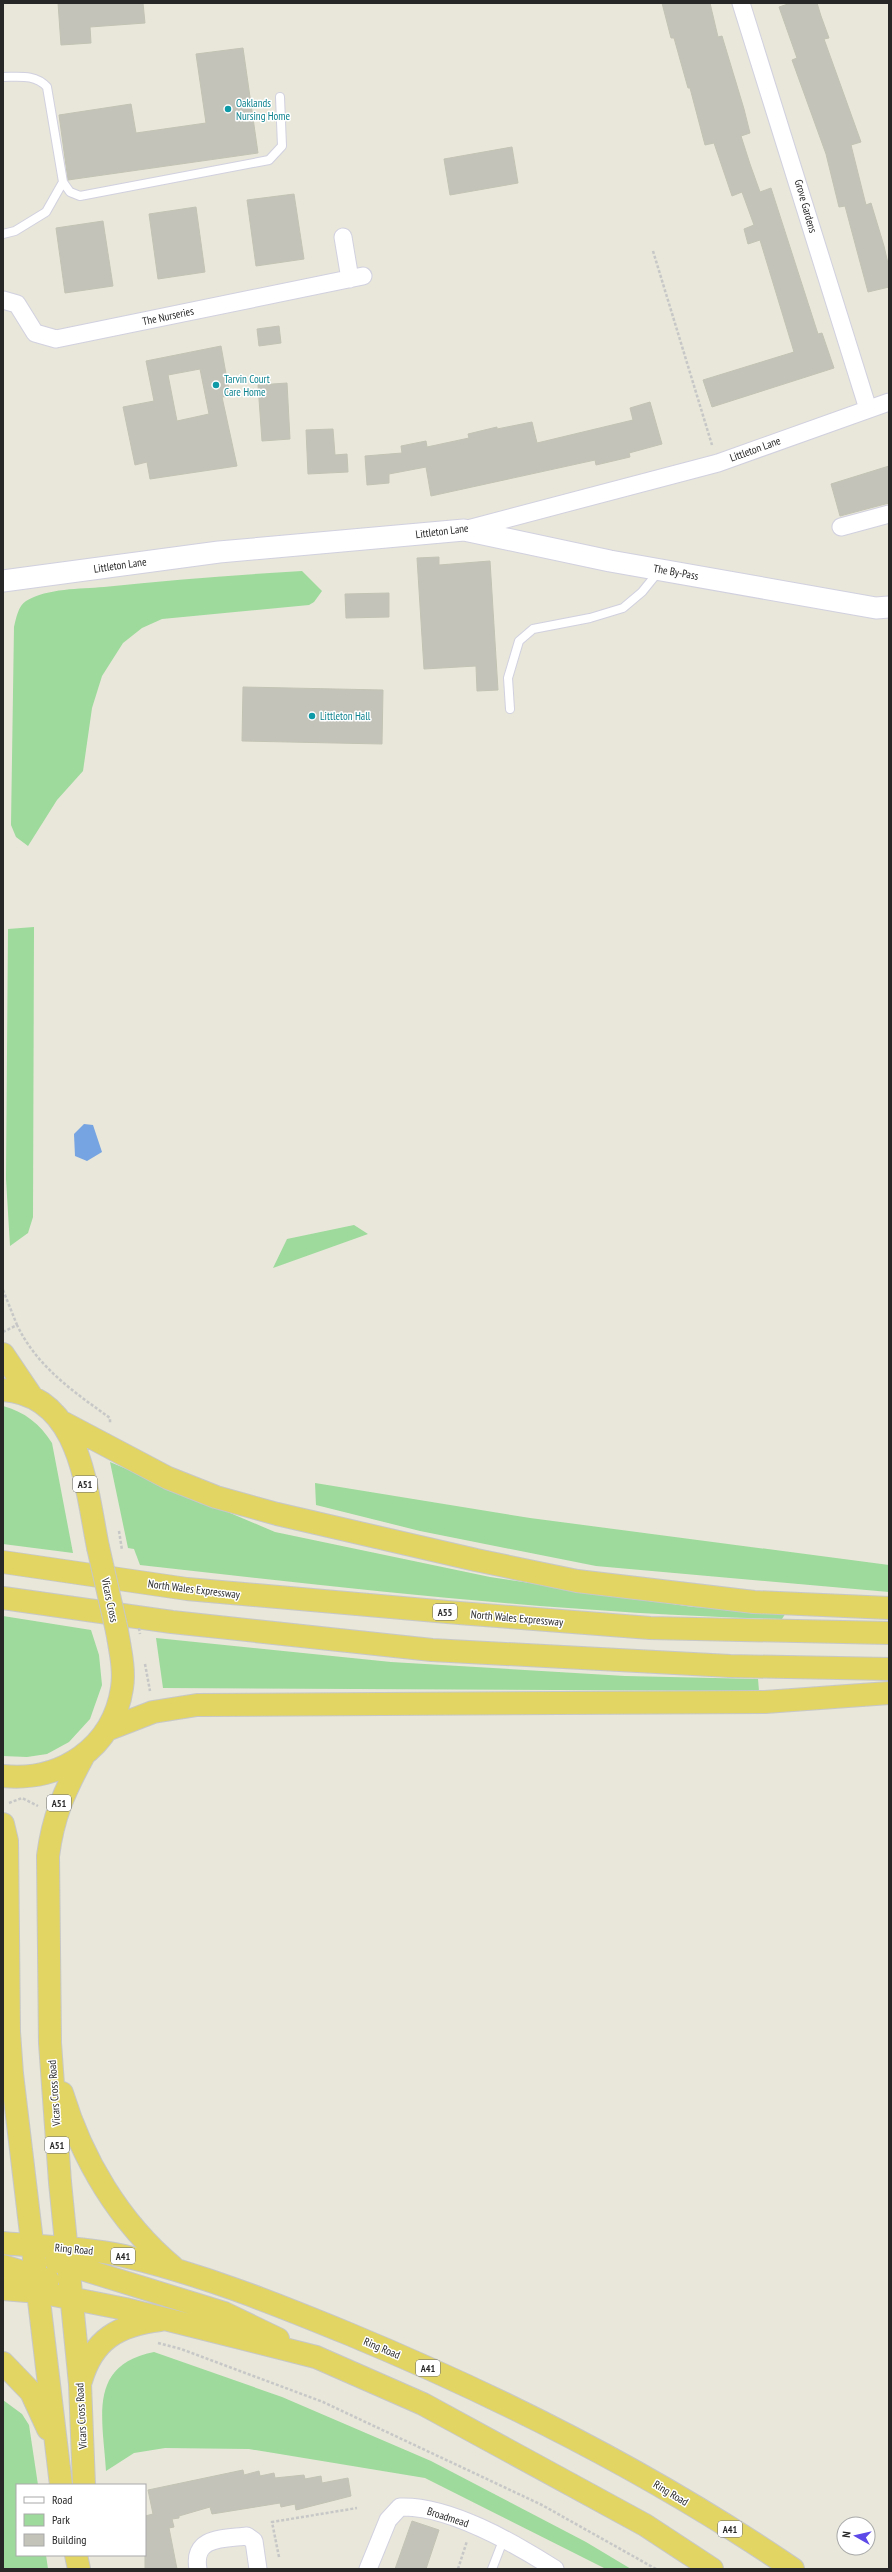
<svg xmlns="http://www.w3.org/2000/svg" width="892" height="2572" font-family="'PT Sans Narrow',sans-serif">
<rect width="100%" height="100%" fill="#e8e7da"/>
<path fill="#9dda9b" d="M302 571 322 591 314 602 309 605 162 619 142 628 123 643 102 676 92 708 83 771 57 800 28 846 16 837 11 825 14 627C16 619 18 606 26 601 48 588 80 589 104 587 170 580 236 575 302 571Z
M34 927 33 1217 28 1233 10 1246 6 1179 8 929Z
M354 1225 368 1234 273 1268 287 1239Z
M3 1406C25 1412 40 1424 52 1443L73 1553 3 1544Z
M110 1462 275 1532 490 1577 693 1607 787 1611 782 1619C567 1614 354 1589 140 1565L134 1549 128 1548Z
M315 1483 530 1518 889 1565V1592L596 1566 420 1531 316 1505Z
M3 1616 91 1630 99 1655 102 1685 90 1719 69 1742 47 1754 27 1757 3 1756Z
M156 1638 391 1662 625 1676 758 1679 759 1691 163 1688Z
M154 2352 282 2397 431 2461 586 2542 631 2569H606L425 2478 249 2449 165 2448 134 2453 106 2471C103 2419 87 2365 154 2352Z
M3 2400 22 2414 29 2425 38 2485H17V2555H46L48 2569H3Z"/>
<path fill="#76a3e1" d="M84 1124 93 1125 102 1152 87 1161 75 1156 74 1134Z"/>
<path fill="#c4c3ba" stroke="#c3c3b4" fill-rule="evenodd" d="M58 3H143L145 23 90 27 91 43 61 45Z
M662 3H710L718 37 722 36 744 109 750 133 741 136 750 164 760 192 771 188 818 334 822 333 834 368 712 407 703 380 794 352 760 240 748 244 744 229 754 225 742 192 732 196 714 143 705 145 690 88H688L674 38H671Z
M791 3H817L821 16 829 38 824 39 861 142 851 145 866 205 871 203 884 246 889 268V287L868 292 845 206 839 207 826 154 792 60 797 58 779 7Z
M243 48 258 153 68 180 59 115 131 104 136 133 206 123 196 54Z
M512 147 518 183 450 195 444 159Z
M294 194 304 259 256 266 247 200Z
M196 207 205 272 158 279 149 214Z
M103 221 113 286 65 293 56 228Z
M279 326 281 343 259 346 257 329Z
M221 346 230 396 222 397 237 466 150 479 147 462 135 465 123 407 154 401 146 361ZM200 369 209 414 177 421 168 375Z
M287 383 290 439 262 441 258 385Z
M650 402 662 444 629 453 630 457 596 465 595 460 431 496 426 467 389 474V483L367 485 365 456 402 453 401 446 426 441 427 447 469 438 468 434 497 427V429L532 422 537 443 633 420 630 408Z
M333 429 335 455 347 454 348 472 308 474 306 430Z
M889 466V503L840 516 831 484Z
M439 557V565L490 561 498 690 477 691 476 666 424 669 417 558Z
M389 593V617L346 618 345 594Z
M243 687 383 690 382 744 242 741Z
M243 2470 244 2475 259 2471 260 2476 274 2473 275 2478 304 2475 305 2479 321 2476 322 2483 348 2478 351 2496 296 2510 295 2504 281 2507 280 2503 212 2514 210 2507 179 2516V2518L172 2519 174 2527 169 2528 177 2569H145V2516L153 2514 148 2490Z
M412 2521 439 2530 426 2569H395Z"/>
<g fill="none" stroke-linecap="round" stroke-linejoin="round">
<defs>
<path id="service" d="M3 77C19 77 35 74 47 87L63 182 70 192 80 196 269 160 282 146 280 97
M3 234 15 231 46 212 63 182
M510 709 508 678 519 641 533 629 590 618 623 608 642 592 659 571
M492 2569 504 2538"/>
<path id="minor" d="M741 3 868 409
M343 237 350 279
M3 300 17 304 35 333 56 339 363 276
M841 527 889 514
M464 530 718 463 889 402
M198 2569C192 2536 224 2539 247 2536L254 2541 258 2569
M368 2569 388 2520 400 2507C449 2505 514 2543 555 2569"/>
<path id="tertiary" d="M3 581 219 552 464 530 610 561 876 608 889 607"/>
<path id="trunk" d="M3 1354 32 1397
M3 1390C81 1395 86 1489 98 1547
M64 1423 168 1478 216 1497 277 1514 476 1560 577 1581 754 1602 889 1608
M3 1562 187 1589 459 1613 650 1628 889 1633
M3 1598 172 1622 432 1650 730 1666 889 1669
M109 1729 153 1712 197 1705 765 1702 889 1693
M84 1755C65 1790 53 1816 48 1856L50 2043 60 2182 80 2384 84 2485
M3 1776C61 1782 113 1748 122 1688 125 1670 120 1649 117 1631
M3 1824 7 1841 9 2032 12 2074 61 2485
M62 2093C82 2159 119 2222 173 2267
M3 2243C43 2247 84 2247 124 2256 201 2274 276 2304 349 2334 503 2398 655 2475 793 2569
M56 2261 224 2313 278 2339
M3 2266 48 2280
M3 2289 39 2292 125 2309 316 2357 423 2404 645 2525 712 2569
M3 2363 31 2392 48 2429
M81 2381C93 2339 119 2325 160 2320
M76 2555 79 2569"/>
</defs>
<use href="#service" stroke="#d1d0df" stroke-width="10"/>
<use href="#minor" stroke="#d1d0df" stroke-width="19"/>
<use href="#tertiary" stroke="#d1d0df" stroke-width="23"/>
<use href="#trunk" stroke="#c7c7c7" stroke-width="24"/>
<path stroke="#c7c7c7" stroke-width="2.5" stroke-dasharray="3 2" stroke-linecap="butt" d="M653 251 712 445
M3 1290 17 1325
M3 1332 17 1325C37 1367 74 1392 110 1418V1424
M119 1531 122 1550
M145 1664 150 1691
M9 1803 22 1798 38 1806
M158 2343 181 2349 323 2402 542 2505 656 2569
M279 2557 272 2522 357 2508
M458 2569 467 2541"/>
<use href="#service" stroke="#fff" stroke-width="8"/>
<use href="#minor" stroke="#fff" stroke-width="17"/>
<use href="#tertiary" stroke="#fff" stroke-width="21"/>
<use href="#trunk" stroke="#e2d564" stroke-width="22"/>
<defs>
<path id="trunk-bridge" d="M98 1547 117 1631"/>
</defs>
<use href="#trunk-bridge" stroke="#c7c7c7" stroke-width="24" stroke-linecap="butt"/>
<path stroke="#c7c7c7" stroke-width="2.5" stroke-dasharray="3 2" stroke-linecap="butt" d="M139 1628 140 1634"/>
<use href="#trunk-bridge" stroke="#e2d564" stroke-width="22"/>
</g>
<g fill="#0f9aa8" stroke="#fff" stroke-width="1.5">
<circle cx="228" cy="109" r="4"/>
<circle cx="216" cy="385" r="4"/>
<circle cx="312" cy="716" r="4"/>
</g>
<g text-anchor="middle" dominant-baseline="central" stroke-width="3" stroke-linejoin="round" paint-order="stroke">
<g fill="#fff" stroke="#686868" stroke-width="1">
<rect x="73" y="1476" width="24" height="16" rx="3"/>
<rect x="433" y="1604" width="24" height="16" rx="3"/>
<rect x="47" y="1795" width="24" height="16" rx="3"/>
<rect x="45" y="2137" width="24" height="16" rx="3"/>
<rect x="111" y="2248" width="24" height="16" rx="3"/>
<rect x="416" y="2360" width="24" height="16" rx="3"/>
<rect x="718" y="2521" width="24" height="16" rx="3"/>
</g>
<g font-size="10" font-weight="bold" fill="#272727">
<text x="85" y="1484">A51</text>
<text x="445" y="1612">A55</text>
<text x="59" y="1803">A51</text>
<text x="57" y="2145">A51</text>
<text x="123" y="2256">A41</text>
<text x="428" y="2368">A41</text>
<text x="730" y="2529">A41</text>
</g>
<g font-size="11" fill="#0d838f" stroke="#fff" text-anchor="start">
<text x="236" y="103">Oaklands<tspan x="236" dy="13">Nursing Home</tspan></text>
<text x="224" y="379">Tarvin Court<tspan x="224" dy="13">Care Home</tspan></text>
<text x="320" y="716">Littleton Hall</text>
</g>
<g font-size="11" fill="#272727" stroke="#fff">
<text transform="translate(806 206) rotate(74)">Grove Gardens</text>
<text transform="translate(168 316) rotate(-12)">The Nurseries</text>
<text transform="translate(755 449) rotate(-20)">Littleton Lane</text>
<text transform="translate(442 531) rotate(-7)">Littleton Lane</text>
<text transform="translate(120 565) rotate(-8)">Littleton Lane</text>
<text transform="translate(676 572) rotate(10)">The By-Pass</text>
<text transform="translate(194 1589) rotate(7)">North Wales Expressway</text>
<text transform="translate(110 1600) rotate(78)">Vicars Cross</text>
<text transform="translate(517 1618) rotate(5)">North Wales Expressway</text>
<text transform="translate(54 2093) rotate(-94)">Vicars Cross Road</text>
<text transform="translate(74 2249) rotate(5)">Ring Road</text>
<text transform="translate(382 2348) rotate(23)">Ring Road</text>
<text transform="translate(81 2416) rotate(-93)">Vicars Cross Road</text>
<text transform="translate(671 2493) rotate(31)">Ring Road</text>
<text transform="translate(448 2517) rotate(18)">Broadmead</text>
</g>
</g>
<rect width="892" height="2572" fill="none" stroke="#272727" stroke-width="8"/>
<rect x="16" y="2484" width="130" height="72" fill="#ffffff" stroke="#a9a9a9"/>
<rect x="24" y="2497" width="20" height="6" fill="#ffffff" stroke="#a9a9a9"/>
<text x="52" y="2504" font-size="12" fill="#272727">Road</text>
<rect x="24" y="2514" width="20" height="12" fill="#9dda9b" stroke="#a9a9a9"/>
<text x="52" y="2524" font-size="12" fill="#272727">Park</text>
<rect x="24" y="2534" width="20" height="12" fill="#c4c3ba" stroke="#a9a9a9"/>
<text x="52" y="2544" font-size="12" fill="#272727">Building</text>
<g transform="translate(856 2536) rotate(278)"><circle r="19" fill="#ffffff" stroke="#a9a9a9"/>
<path d="M0-3L7 15L0 10L-7 15Z" fill="#5d49e7"/>
<text y="-6" font-size="11" font-weight="bold" text-anchor="middle" fill="#272727">N</text>
</g>
</svg>
